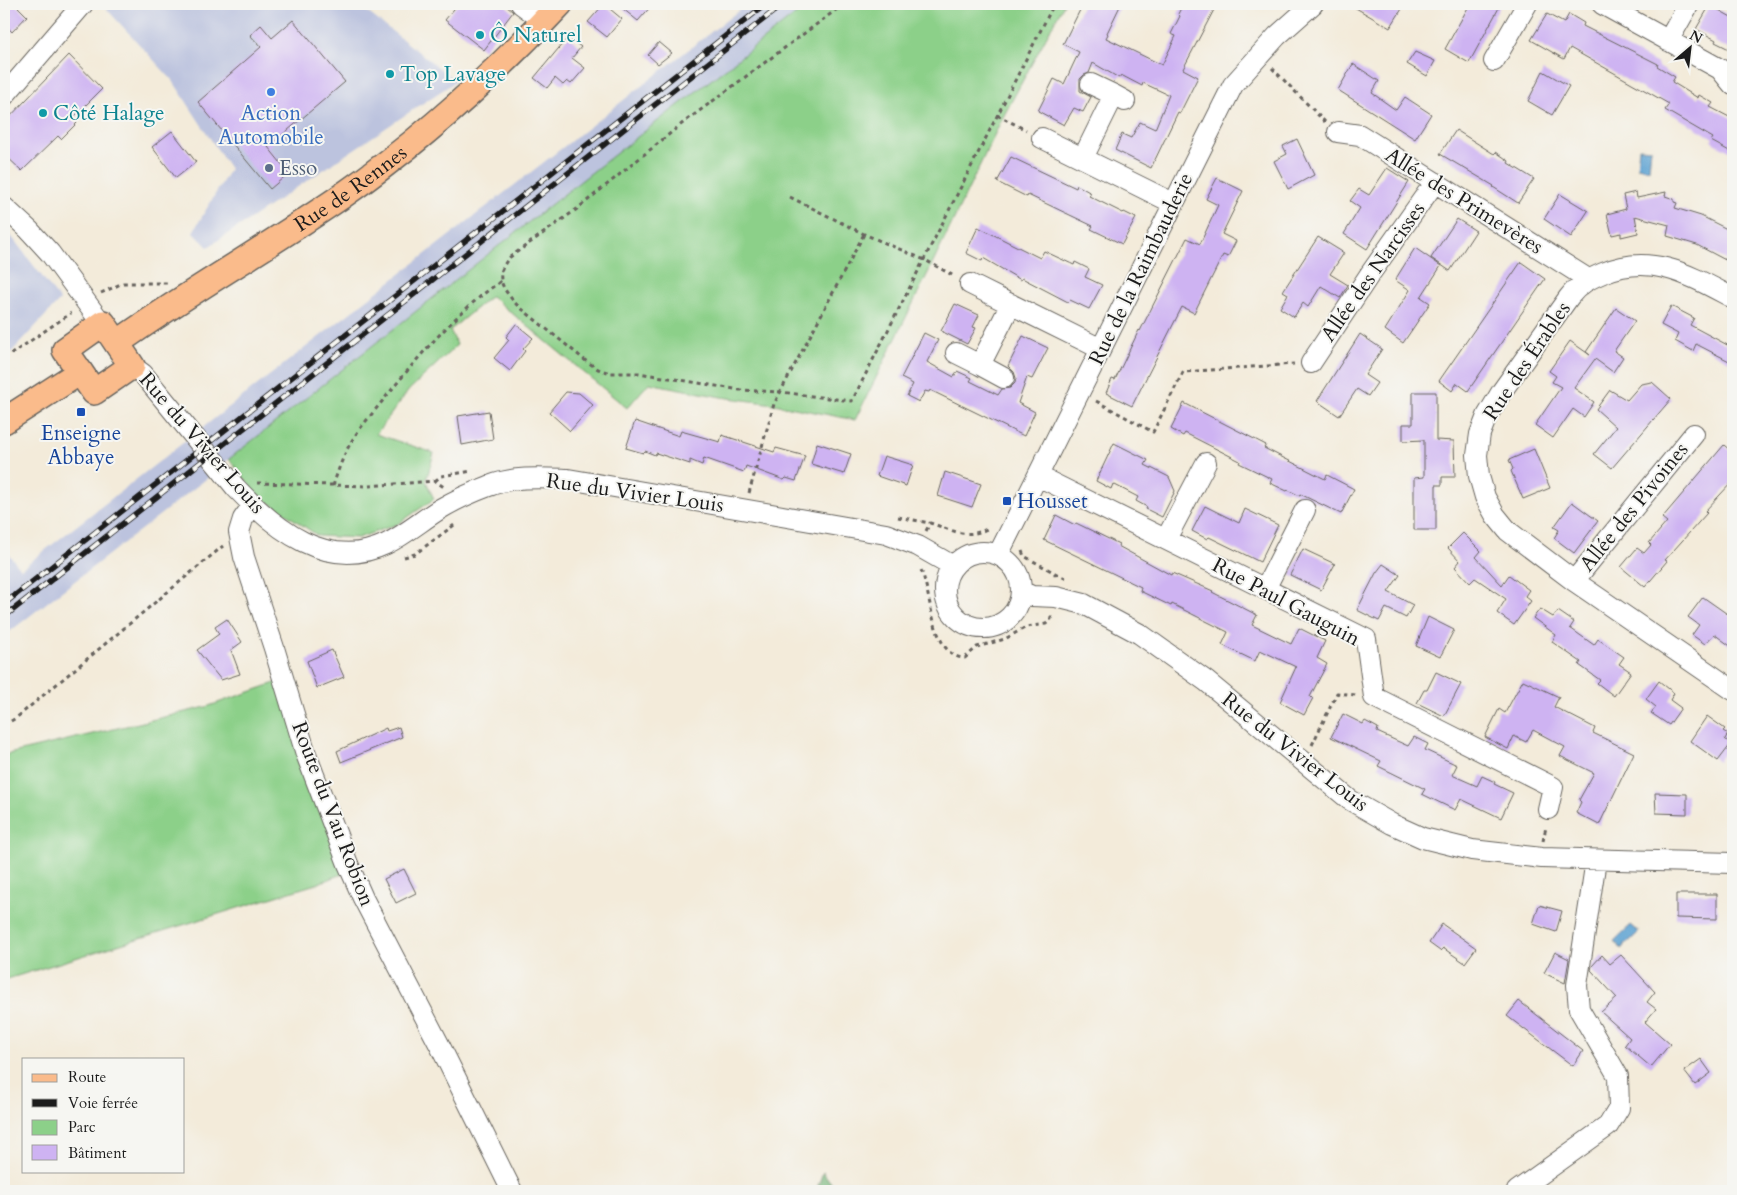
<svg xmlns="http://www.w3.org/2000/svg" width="1737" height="1195" font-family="Cardo,serif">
<rect width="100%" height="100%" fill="#f6f6f2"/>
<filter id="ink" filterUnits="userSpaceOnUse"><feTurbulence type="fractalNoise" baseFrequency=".02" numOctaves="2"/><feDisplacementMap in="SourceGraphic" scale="10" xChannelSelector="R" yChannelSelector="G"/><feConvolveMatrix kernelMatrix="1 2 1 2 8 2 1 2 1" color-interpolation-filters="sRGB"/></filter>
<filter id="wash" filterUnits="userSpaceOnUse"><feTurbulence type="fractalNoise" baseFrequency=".0096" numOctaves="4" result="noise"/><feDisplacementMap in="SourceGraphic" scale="20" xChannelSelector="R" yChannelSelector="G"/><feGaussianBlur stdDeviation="1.12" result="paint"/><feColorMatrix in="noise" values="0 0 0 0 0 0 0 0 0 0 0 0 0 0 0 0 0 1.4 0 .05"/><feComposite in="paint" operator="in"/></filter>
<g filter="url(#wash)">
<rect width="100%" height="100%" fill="#f3ebda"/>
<path fill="#bcc3de" d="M102 4H357L456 81 208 247 193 232 230 169 173 81Z
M747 4H809L229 459 210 476 4 636V549L21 569Z
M5 228 60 300 4 360V229Z"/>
<path fill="#8cd089" stroke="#547652" d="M809 4H1064L1002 119 932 265 855 420 774 404 721 397 649 383 627 408 491 296 450 330 457 345 409 390 376 434 434 453 426 481 434 499 398 524 358 538 318 536 257 494 229 459 596 169Z
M278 682 347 872 316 884 4 980V755L206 707Z"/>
<path fill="#71b275" stroke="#466748" d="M823 1172 837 1191H816Z"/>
<path fill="#5ca1d1" stroke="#3c5e76" d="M1639 148 1651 149 1649 169 1637 167Z
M1631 925 1639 932 1621 949 1614 941Z"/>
<g id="blocks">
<path fill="#ceb3f2" d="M4 4H15L27 16 12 32 4 23Z
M458 4H504L513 12 484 50 445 20Z
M604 4 622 19 607 37 588 22Z
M617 4H653L638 21Z
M1083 4H1121L1107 33 1108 34 1106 38 1162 65 1176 36 1171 34 1180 16 1178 14 1183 4H1217L1183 69 1198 77 1180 113 1178 112 1151 168 1115 150 1122 134 1131 138 1140 122 1155 129 1169 95 1143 83 1142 86 1121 75 1119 78 1093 63 1089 73 1084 75 1080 79V91L1091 97 1083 112 1074 108 1064 125 1038 111 1054 79 1064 84 1079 52 1063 44Z
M1349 4H1405L1390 28Z
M1470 4H1501L1469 63 1445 49Z
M1710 5 1733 18V51L1715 42 1716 40 1696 29Z
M1547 14 1564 23 1569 14 1584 23 1583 26 1658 64 1657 66 1675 77 1672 82 1698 98 1699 95 1713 103 1710 107 1733 119V153L1711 141 1713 138 1665 110 1669 104 1570 48 1564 59 1531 40Z
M293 20 345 82 268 147 289 173 270 189 198 102 261 47 250 35 261 25 272 38Z
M568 37 581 47 572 58 585 68 571 84 567 81 563 85 555 78 547 88 534 78Z
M659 42 672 53 658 64 648 55Z
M1415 52 1435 61 1427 76 1407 64Z
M69 55 102 89 73 118 77 123 61 139 58 136 22 171 4 154V123Z
M1353 64 1379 81 1372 93 1396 110 1405 97 1431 114 1415 139 1338 90Z
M1543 71 1569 86 1552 115 1528 101Z
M1456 130 1494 154 1496 152 1509 161 1508 163 1534 179 1518 203 1493 187 1494 186 1440 154Z
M172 131 196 162 176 178 152 147Z
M1297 139 1314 175 1288 189 1274 161 1287 154 1283 146Z
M1011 157 1076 188 1077 185 1091 193 1089 196 1123 213 1124 212 1136 218 1122 244 1091 229 1093 226 1028 195 1027 197 997 182Z
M1387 168 1409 182 1367 249 1344 234 1360 208 1350 201 1359 189 1369 195Z
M1217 178 1243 191 1222 234 1236 241 1228 257 1223 255 1194 313 1182 307 1132 406 1106 393 1112 379 1115 380 1139 330 1140 331 1187 238 1200 244 1218 205 1206 199Z
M1636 192 1637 198 1666 192 1665 196 1674 199V202L1677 203 1675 208 1701 216 1733 232V264L1697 245 1667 236 1669 225 1635 216 1638 233 1621 237V233L1612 235 1607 214 1626 209 1623 195Z
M1560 194 1588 211 1571 237 1544 219Z
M1457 219 1476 231 1450 271 1431 258Z
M978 227 1040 258 1044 251 1074 265 1075 262 1089 269 1085 277 1102 285 1089 309 1070 300 1068 302 1022 278 1021 280 983 258 982 261 966 253Z
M1318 237 1344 253 1330 274 1348 285 1340 298 1321 286 1308 307 1303 303 1294 317 1280 308 1288 294 1283 291Z
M1415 248 1441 266 1421 297 1430 303 1403 343 1385 330 1410 290 1395 280Z
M1521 262 1545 279 1468 391 1457 383 1452 391 1439 381Z
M955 304 979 315 973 327 976 328 967 344 941 331Z
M1671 306 1694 318 1690 325 1733 348V363L1696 344 1693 351 1675 341 1678 334 1661 325Z
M1616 308 1635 321 1614 351 1623 357 1613 372 1595 359 1574 388 1594 402 1584 417 1573 409 1553 438 1535 425 1561 387 1552 382 1556 376 1549 371 1570 341 1590 355 1586 352Z
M516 324 533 338 523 349 525 351 510 371 494 358 509 340 506 337Z
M924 333 938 340 927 362 954 377 957 371 972 378 970 381 998 395 1002 389 1010 388 1015 383 1016 378 1014 372 1008 366 1023 336 1048 348 1032 379 1027 377 1018 403 1035 412 1024 436 930 390 929 392 925 391 919 402 907 396 913 384 901 378Z
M1360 334 1382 349 1365 375 1377 383 1368 396 1357 389 1339 416 1317 401Z
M1652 382 1671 399 1612 468 1594 454 1616 427 1596 409 1610 390 1627 400 1641 384Z
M566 392 579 393 593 405 570 431 549 412Z
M1413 392H1436V440L1454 441 1455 477H1442V485H1436V530H1414V478L1424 477V440L1403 441V424H1413Z
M1184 403 1266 445 1264 448 1325 479 1327 475 1354 489 1341 514 1300 494V496L1288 490 1287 491 1270 483 1272 479 1239 463 1240 461 1185 433 1183 436 1171 429Z
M489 411 493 439 462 445 458 416Z
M635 421 679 436 681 431 720 442 722 435 774 452 776 448 805 456 796 481 786 478 784 480 746 466 744 472 704 458 702 465 690 460V464L656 453 655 455 645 451 643 453 626 448Z
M817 443 851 454 844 474 811 464Z
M1114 443 1148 460 1145 465 1169 477 1175 491 1162 517 1146 509 1147 507 1136 501 1138 497 1113 484 1111 489 1096 481Z
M1724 445 1733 453V481L1705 511 1707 513 1665 560 1667 561 1645 587 1621 567 1637 548 1644 553 1651 545 1649 543 1667 522 1662 518Z
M1534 449 1550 488 1523 499 1511 471 1513 469 1509 460Z
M884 456 913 465 906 486 877 476Z
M945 472 981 484 972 507 938 496Z
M1572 502 1598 521 1574 553 1554 538 1559 530 1554 527Z
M1205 506 1239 523 1245 509 1278 525 1260 562 1209 537 1207 539 1192 531Z
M1056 515 1075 525 1076 523 1119 544 1118 546 1171 575 1172 573 1213 591 1212 592 1257 615 1252 625 1291 644 1299 628 1325 641 1317 658 1327 664 1315 687 1310 697 1313 698 1304 715 1280 702 1296 667 1260 650 1255 661 1222 645 1228 632 1172 604 1171 606 1140 591 1141 587 1044 540Z
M1463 533 1481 551 1476 557 1502 585 1509 575 1529 590 1525 596 1531 601 1514 625 1497 613 1506 599 1475 578 1470 583 1455 567 1460 561 1448 548Z
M1303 549 1335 564 1321 590 1290 575Z
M1383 564 1400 575 1388 592 1413 605 1406 618 1386 608 1379 621 1357 610 1376 573Z
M1703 597 1733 618V648L1714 634 1705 644 1692 635 1699 625 1688 617Z
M1540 609 1553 617 1558 611 1574 622 1570 628 1594 645 1598 639 1624 657 1619 664 1631 672 1614 696 1597 683 1600 680 1579 665 1581 662 1552 642 1556 635 1533 618Z
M1428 617 1454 630 1440 657 1416 646Z
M227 619 242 642 231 650 240 674 221 680 197 650 219 634 215 627Z
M332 650 344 677 317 688 307 661Z
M1436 672 1461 684 1444 716 1417 703 1424 690H1427Z
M1523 680 1559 697 1554 707 1595 728 1593 733 1634 753 1599 825 1576 813 1581 802 1579 800 1594 773 1560 756 1565 747 1533 730 1526 742 1514 736 1508 749 1485 737 1499 709 1505 713Z
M1659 681 1674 693 1670 700 1681 708 1669 725 1651 713 1656 707 1646 699Z
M1343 714 1363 724 1365 721 1378 728 1377 732 1408 746 1414 737 1428 744 1425 750 1457 765 1452 775 1477 786 1482 776 1495 782 1494 784 1513 793 1501 818 1461 799 1455 810 1422 794 1425 789 1378 766 1381 761 1331 737Z
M1707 716 1725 729 1723 731 1728 734 1725 739 1731 744 1718 761 1690 741Z
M399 727 402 737 341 762 337 751 386 728 387 731Z
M1655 793 1687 794V814L1656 813Z
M404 869 416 893 396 903 384 879Z
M1676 894H1717V919L1676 918Z
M1539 905 1562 911 1556 932 1533 924Z
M1442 924 1476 948 1465 963 1443 948 1440 951 1429 943Z
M1555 952 1569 959 1565 983 1544 973Z
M1602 955 1610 964 1621 955 1655 992 1647 1002 1656 1009 1645 1022 1670 1044 1651 1067 1625 1045 1630 1038 1601 1012 1617 998 1591 970 1592 966Z
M1519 1001 1583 1051 1573 1066 1507 1016Z
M1701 1059 1711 1073 1695 1085 1684 1071Z"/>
</g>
</g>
<g filter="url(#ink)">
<use href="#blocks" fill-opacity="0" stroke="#67645e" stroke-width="1"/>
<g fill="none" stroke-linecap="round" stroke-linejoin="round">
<defs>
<path id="minor" d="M521 4 544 21
M1602 4 1720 69 1733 85
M1668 41 1689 4
M1494 61 1527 4
M1091 84 1114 95
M4 96 83 4
M1338 132 1360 135 1588 279
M1042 138 1173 203
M1083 158 1114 95 1125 101
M4 207 29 230 50 253 97 317 103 323
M970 284 1101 349
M1733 298C1691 276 1652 252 1603 273 1589 279 1579 284 1569 297L1502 391 1487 416 1480 434 1477 455 1479 476 1485 497 1495 515 1508 531 1574 581 1733 690
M956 353 980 365 1011 304
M1311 363 1370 274 1435 182
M980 365 1004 378
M132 366 143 374 236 488C275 529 327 572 386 544 405 535 422 520 440 509 455 500 473 492 489 486 513 476 542 478 568 479L886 534 918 546 953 566
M1038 476 1366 639 1374 697 1553 787 1548 809
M253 505 243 519 239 532 244 557 274 648 306 754 348 864 363 898 440 1046 512 1191
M1166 539 1206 463
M945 590a38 38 0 1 1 76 0a38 38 0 1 1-76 0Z
M998 555 1233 85 1277 36 1313 4
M1574 581 1694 434
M1265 589 1305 510
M1021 591 1032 596 1056 597 1084 604 1140 634 1206 681 1350 800 1392 824 1423 838 1472 850 1542 858 1733 863
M1517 1191 1608 1126 1619 1108 1618 1076 1579 1009 1577 985 1596 860"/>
<g id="major">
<path d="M103 323 132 366 94 392 65 350Z"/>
<path id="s1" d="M117 343C190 291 268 247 342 196 422 140 494 75 560 4"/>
<path d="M4 421 80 372"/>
</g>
</defs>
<use href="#minor" stroke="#67645e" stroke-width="22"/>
<use href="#major" stroke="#67645e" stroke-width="28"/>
<path stroke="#67645e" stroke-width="3" stroke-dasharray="4 4" stroke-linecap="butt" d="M844 4 683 123 577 209 510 257C493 276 502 288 517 305L586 361 598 369 610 373H639L740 390 781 392 852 401 1054 4
M1272 68 1325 122
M997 115 1026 130
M790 197 864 234 925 260 954 276
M101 293 123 283H168
M4 359 71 313
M1096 401 1153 432 1183 372 1294 364
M435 481 441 476 472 471
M257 483 368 486 435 481 444 487
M333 486C340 464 347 445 362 426 405 374 445 320 501 281
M749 493 774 404 864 234
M898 517 930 523
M926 531 930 523C953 530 966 540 989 528
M1022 551 1024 556 1055 573V578
M404 557 415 554 457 523
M921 570C932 594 931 657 965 658L977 647 1005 639 1026 627 1046 624 1051 619V613
M1055 573 1069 580
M4 725 16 718 223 546
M1312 745 1337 693 1356 695
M1543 841 1546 827"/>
<use href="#minor" stroke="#fff" stroke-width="20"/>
<use href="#major" stroke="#fabb8b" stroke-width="25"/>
<defs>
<path id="rail" d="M4 604 766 4
M4 617 783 4"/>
</defs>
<use href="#rail" stroke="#1c1c1c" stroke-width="5.5"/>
<use href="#rail" stroke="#f6f6f2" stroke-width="4" stroke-dasharray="11" stroke-linecap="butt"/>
</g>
</g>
<g fill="#0f9aa8" stroke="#f6f6f2" stroke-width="2">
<circle cx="480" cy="35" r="5"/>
<circle cx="390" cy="74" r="5"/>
<circle cx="43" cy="113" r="5"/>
</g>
<circle fill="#3f7fe0" stroke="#f6f6f2" stroke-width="2" cx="271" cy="92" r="5"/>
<circle fill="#5c6f8a" stroke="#f6f6f2" stroke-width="2" cx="269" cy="168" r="5"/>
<g fill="#1a4fb4" stroke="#f6f6f2" stroke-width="2">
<rect x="76" y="407" width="10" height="10" rx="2.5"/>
<rect x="1002" y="496" width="10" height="10" rx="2.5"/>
</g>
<g text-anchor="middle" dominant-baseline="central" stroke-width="4" stroke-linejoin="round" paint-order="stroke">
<g font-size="21" fill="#0d838f" stroke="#f6f6f2" text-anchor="start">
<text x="490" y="35">Ô Naturel</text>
<text x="400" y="74">Top Lavage</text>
<text x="53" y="113">Côté Halage</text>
</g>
<g font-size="21" fill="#366cbe" stroke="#f6f6f2">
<text x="271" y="113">Action<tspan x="271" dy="24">Automobile</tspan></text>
</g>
<g font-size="21" fill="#4e5e75" stroke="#f6f6f2" text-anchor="start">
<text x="279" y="168">Esso</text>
</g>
<g font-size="21" fill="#1c1c1c" stroke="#f6f6f2">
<text stroke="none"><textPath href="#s1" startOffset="280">Rue de Rennes</textPath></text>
<text transform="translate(1464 201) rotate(32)">Allée des Primevères</text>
<text transform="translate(1141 269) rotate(-64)">Rue de la Raimbauderie</text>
<text transform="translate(1373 272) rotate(-55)">Allée des Narcisses</text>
<text transform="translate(1527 361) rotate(-56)">Rue des Érables</text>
<text transform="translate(202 443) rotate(49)">Rue du Vivier Louis</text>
<text transform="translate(635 493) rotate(8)">Rue du Vivier Louis</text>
<text transform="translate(1634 507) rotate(-51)">Allée des Pivoines</text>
<text transform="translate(1286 602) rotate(28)">Rue Paul Gauguin</text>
<text transform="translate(1295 752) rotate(38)">Rue du Vivier Louis</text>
<text transform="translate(333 814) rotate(69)">Route du Vau Robion</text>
</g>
<g font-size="21" fill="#164399" stroke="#f6f6f2">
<text x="81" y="433">Enseigne<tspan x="81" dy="24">Abbaye</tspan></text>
<text x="1017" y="501" text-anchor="start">Housset</text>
</g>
</g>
<rect width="1737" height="1195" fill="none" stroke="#f6f6f2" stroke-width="20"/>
<rect x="22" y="1058" width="162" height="115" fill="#f6f6f2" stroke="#9f9f9c"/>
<rect x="32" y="1074" width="25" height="8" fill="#fabb8b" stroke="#9f9f9c"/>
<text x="68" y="1082" font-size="15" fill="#1c1c1c">Route</text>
<rect x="32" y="1099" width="25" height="8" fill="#1c1c1c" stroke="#9f9f9c"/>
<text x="68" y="1108" font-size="15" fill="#1c1c1c">Voie ferrée</text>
<rect x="32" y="1120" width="25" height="15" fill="#8cd089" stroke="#9f9f9c"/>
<text x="68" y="1132" font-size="15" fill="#1c1c1c">Parc</text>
<rect x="32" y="1145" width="25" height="15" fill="#ceb3f2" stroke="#9f9f9c"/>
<text x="68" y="1158" font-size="15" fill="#1c1c1c">Bâtiment</text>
<g transform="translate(1690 48) rotate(28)" stroke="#f6f6f2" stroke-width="4" paint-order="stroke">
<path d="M0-4L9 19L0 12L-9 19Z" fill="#1c1c1c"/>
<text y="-8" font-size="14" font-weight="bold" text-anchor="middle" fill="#1c1c1c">N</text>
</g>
</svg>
